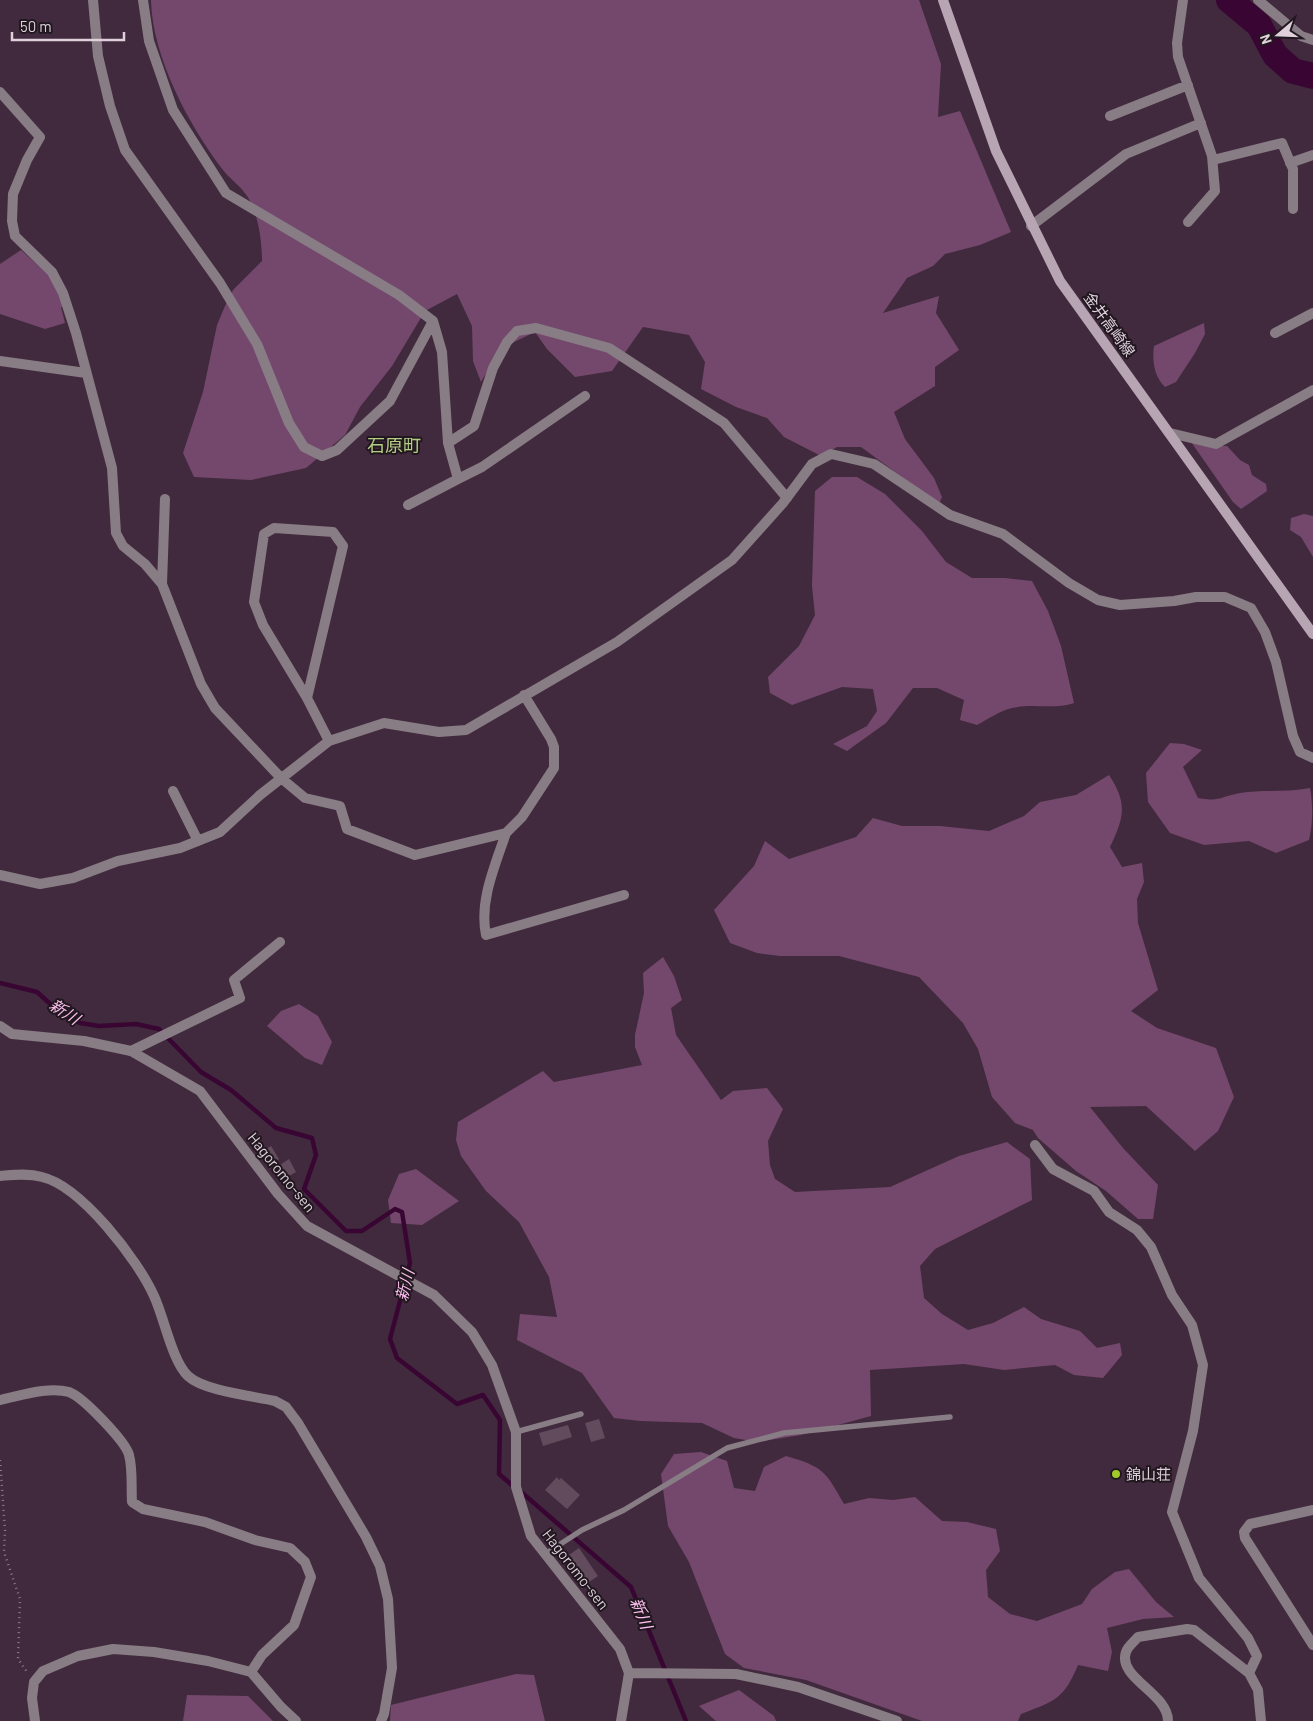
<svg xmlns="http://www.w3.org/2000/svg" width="1313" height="1721" font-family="Barlow,'Noto Sans JP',sans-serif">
<rect width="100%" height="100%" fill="#412a3d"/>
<path fill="#74486c" d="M151 0H919L941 64 938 117 960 111 1011 232 980 245 945 254 933 266 907 278 883 313 939 296 936 313 959 350 935 367V386L894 412 905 439 934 478 942 497 939 504 861 447H837L821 456 784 437 767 418 736 407 701 389 705 362 689 335 643 327 612 371 575 377 547 349 535 332 500 349 481 382 473 361 472 326 457 294 425 311 392 366 360 407 345 435 306 468 251 480 194 477 183 453 203 392 217 325 225 306 233 290 262 261C262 241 258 208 244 192 238 184 229 178 223 170 189 126 152 56 151 0Z
M21 250 50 276 64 306 61 307 65 323 45 329 0 314V264Z
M1204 323 1205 334 1195 353 1176 382 1165 387C1154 377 1152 360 1154 346Z
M1189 439 1216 446H1227L1240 460 1249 465 1252 475 1266 484 1267 491 1241 509 1233 502Z
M832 477H857L885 494 922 531 946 562 972 578H1005L1032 581 1048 611 1061 646 1074 703C1054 710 1033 703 1012 708 1000 711 988 719 977 725L960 720 964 700 937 688H913L886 723 847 751 833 744 867 726 877 711 873 689 842 687 792 705 770 693 768 677 799 646 815 615 812 586 815 491Z
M1304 514 1313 516V557L1301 537 1290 530 1291 518Z
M1170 743 1184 744 1202 750 1183 767 1198 798C1221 802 1219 797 1240 793 1262 789 1286 793 1310 788 1313 804 1313 824 1309 840L1276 853 1249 841 1204 845 1170 833 1148 802 1146 773Z
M1109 775C1128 804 1124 817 1110 847L1122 867 1142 863 1144 882 1137 899 1138 923 1158 990 1131 1011 1157 1028 1216 1048 1234 1097 1218 1131 1195 1151 1146 1106 1090 1107 1123 1148 1158 1185 1153 1219H1138L1106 1191 1076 1171 1038 1138 1033 1130 1015 1123 992 1097 978 1049 963 1023 919 977 839 956H780L757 953 730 943 714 910 754 866 765 841 789 859 856 837 873 818 902 826H940L989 831 1024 816 1040 802 1076 795Z
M663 957 674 976 682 1000 671 1008 676 1035 721 1100 733 1091 767 1088 783 1109 768 1141 770 1165 775 1179 795 1192 890 1187 959 1156 1007 1142 1030 1159 1032 1200 935 1249 920 1266 924 1298 942 1314 968 1330 993 1323 1024 1307 1041 1319 1080 1331 1097 1348 1120 1343 1122 1355 1103 1378 1074 1375 1055 1365 1004 1370 964 1364 870 1370 871 1416 801 1435 758 1442 734 1438 702 1423 640 1421 614 1418 582 1373 517 1340 520 1314 557 1317 549 1277 519 1222 486 1191 461 1156 456 1140 458 1122 543 1071 554 1082 642 1065 635 1047V1035L644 993 643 973Z
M299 1004 318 1016 332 1042 322 1065 305 1058 267 1026 281 1011Z
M416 1169 459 1201 422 1225 391 1223 388 1200 399 1174Z
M701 1452 727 1461 734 1488 755 1491 764 1467 786 1456C823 1467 825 1470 844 1504L869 1498 893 1500 915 1497 942 1521 967 1522 996 1529 1000 1551 986 1570 988 1597 1010 1614 1037 1621 1082 1604 1092 1589 1115 1572 1129 1569 1156 1602 1174 1617 1143 1619 1107 1628 1112 1652 1108 1671 1078 1665C1064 1699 1055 1701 1021 1714L1018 1721H922L806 1680 744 1668 725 1654 689 1562 668 1526 661 1474 674 1454Z
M516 1674 534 1675 545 1721H390L391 1705Z
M739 1690 774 1716 776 1721H716L699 1706Z
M187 1695 248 1696 273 1721H183Z"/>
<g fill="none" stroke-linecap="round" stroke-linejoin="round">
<path stroke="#390633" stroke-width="4.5" d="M0 983 37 992 57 1010 80 1023 99 1026 136 1024 159 1029 201 1072 231 1090 276 1128 312 1138 316 1155 304 1189 346 1231H362L395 1209 402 1212 410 1263 390 1339 397 1358 457 1404 483 1395 500 1420 499 1474 514 1487
M520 1491 631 1587 686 1721"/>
<path stroke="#390633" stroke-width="26" d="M1229 0 1259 25 1275 55 1293 71 1313 76"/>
</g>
<path fill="#634b5e" d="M271 1146 279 1159 269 1165 261 1152Z
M289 1159 296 1172 284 1179 277 1167Z
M599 1419 605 1438 591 1442 585 1423Z
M568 1425 572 1437 543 1446 539 1433Z
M557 1477 559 1480 561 1478 580 1495 567 1509 545 1490Z
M579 1548 598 1576 586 1584 566 1557Z"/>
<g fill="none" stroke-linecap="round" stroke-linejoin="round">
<path stroke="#8d7a8a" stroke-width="2.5" stroke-dasharray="1 4" stroke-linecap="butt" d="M0 1460 5 1530 4 1552 20 1599 18 1659 27 1672"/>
<path stroke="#887c85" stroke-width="5.5" d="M516 1432 581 1414
M545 1554 582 1530 624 1510 727 1448 784 1433 950 1417"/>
<path stroke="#887c85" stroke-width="10" d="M93 0 98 56 110 106 125 150 220 283 257 344 289 423 304 447 322 456 337 450 390 401 433 321
M143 0 149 41 173 110 226 193 399 295 433 321 442 352 448 443 474 426 493 368 507 342 517 331 536 328 609 348 724 423 787 498
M1183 0 1177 43 1178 57 1212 156 1215 191 1188 222
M1258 0 1301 36 1313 40
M0 92 40 137 27 160 13 194 12 221 15 236 52 272 63 293 76 333 112 468 116 533 123 546 145 564 162 584 201 684 215 708 281 778 305 798 340 806 347 829 415 855 506 833 522 817 554 768V747L551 739 524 695
M1110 116 1188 85
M1213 160 1282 143 1293 169V209
M1290 163 1313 155
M1031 226 1126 154 1201 123
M1275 333 1313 313
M0 361 86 373
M1170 433 1216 444 1313 390
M448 443 458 479 482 467 585 396
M408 505 458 479
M162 584 165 499
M307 698 343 546 333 532 274 528 264 534 254 602 263 625 307 698 329 741
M173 791 198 841
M506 833C495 866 479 901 486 935L624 895
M0 875 40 884 73 878 118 861 180 848 220 832 260 795 329 741 384 723 439 732 466 730 617 642 732 560 783 503 812 464 831 454 874 464 950 515 1003 534 1069 583 1098 600 1120 605 1174 601 1196 597H1225L1251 608 1265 632 1276 662 1293 736 1300 752 1313 758
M131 1051 240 998 234 980 280 942
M1035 1145 1053 1169 1094 1191 1109 1212 1137 1230 1151 1247 1172 1295 1192 1325 1203 1365 1193 1431 1172 1512 1199 1578 1248 1638 1257 1656 1249 1673
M0 1176C13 1175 28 1173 42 1177 81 1186 138 1260 154 1296 164 1317 172 1361 188 1376 204 1391 253 1396 275 1401L286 1407 298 1423 366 1537 380 1566 388 1599 392 1668 384 1714 381 1721
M0 1400C20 1396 48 1386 69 1392 83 1397 126 1442 129 1455 133 1470 131 1487 132 1502L143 1509 205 1522 255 1540 290 1548 305 1562 311 1577 294 1625 262 1655 251 1672
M1313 1510 1250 1524 1244 1532 1245 1538 1313 1645
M35 1721 32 1698 34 1682 43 1671 78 1656 113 1649 154 1652 208 1661 251 1672 281 1707 296 1721
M1168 1721C1168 1693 1117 1678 1126 1652 1128 1646 1135 1641 1138 1637L1187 1629 1194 1630 1249 1673 1258 1690 1261 1721"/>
<path stroke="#887c85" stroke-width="10" d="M0 1026 12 1034 84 1041 131 1051 200 1091 278 1194 307 1226 434 1295 472 1332 492 1365 516 1432V1487L531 1536 620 1649 629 1673 621 1721
M629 1673 736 1674 798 1687 897 1721"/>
<path stroke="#b8a5b4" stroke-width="10" d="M943 0 996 151 1060 281 1313 634"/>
</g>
<circle fill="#a1c929" stroke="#21171f" stroke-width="2" cx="1116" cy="1474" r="5"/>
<g text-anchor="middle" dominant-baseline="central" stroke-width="4" stroke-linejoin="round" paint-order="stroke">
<g font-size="15" fill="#dfd0dc" stroke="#21171f">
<text transform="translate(1110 324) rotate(54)">金井高崎線</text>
<text transform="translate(282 1172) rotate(51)">Hagoromo-sen</text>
<text transform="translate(576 1569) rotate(52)">Hagoromo-sen</text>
</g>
<g font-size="15" fill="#dfd0dc" stroke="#21171f" text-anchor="start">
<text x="1126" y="1474">錦山荘</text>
</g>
<g font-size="16" font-style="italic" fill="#fbbfef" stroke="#21171f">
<text transform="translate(65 1011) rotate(33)">新川</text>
<text transform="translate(404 1285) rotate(-76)">新川</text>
<text transform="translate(642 1613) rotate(68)">新川</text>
</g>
<g font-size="18" fill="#b4cc83" stroke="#21171f">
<text x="394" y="445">石原町</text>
</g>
</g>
<g transform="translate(1278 35) rotate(251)" stroke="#21171f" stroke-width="4" paint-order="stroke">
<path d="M0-4L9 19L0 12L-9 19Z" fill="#dfd0dc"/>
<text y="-8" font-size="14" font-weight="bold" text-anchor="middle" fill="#dfd0dc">N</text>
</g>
<path d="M12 32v8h112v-8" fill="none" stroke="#dfd0dc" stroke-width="2.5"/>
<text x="20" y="32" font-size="15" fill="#dfd0dc" stroke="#21171f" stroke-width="4" paint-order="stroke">50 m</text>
</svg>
